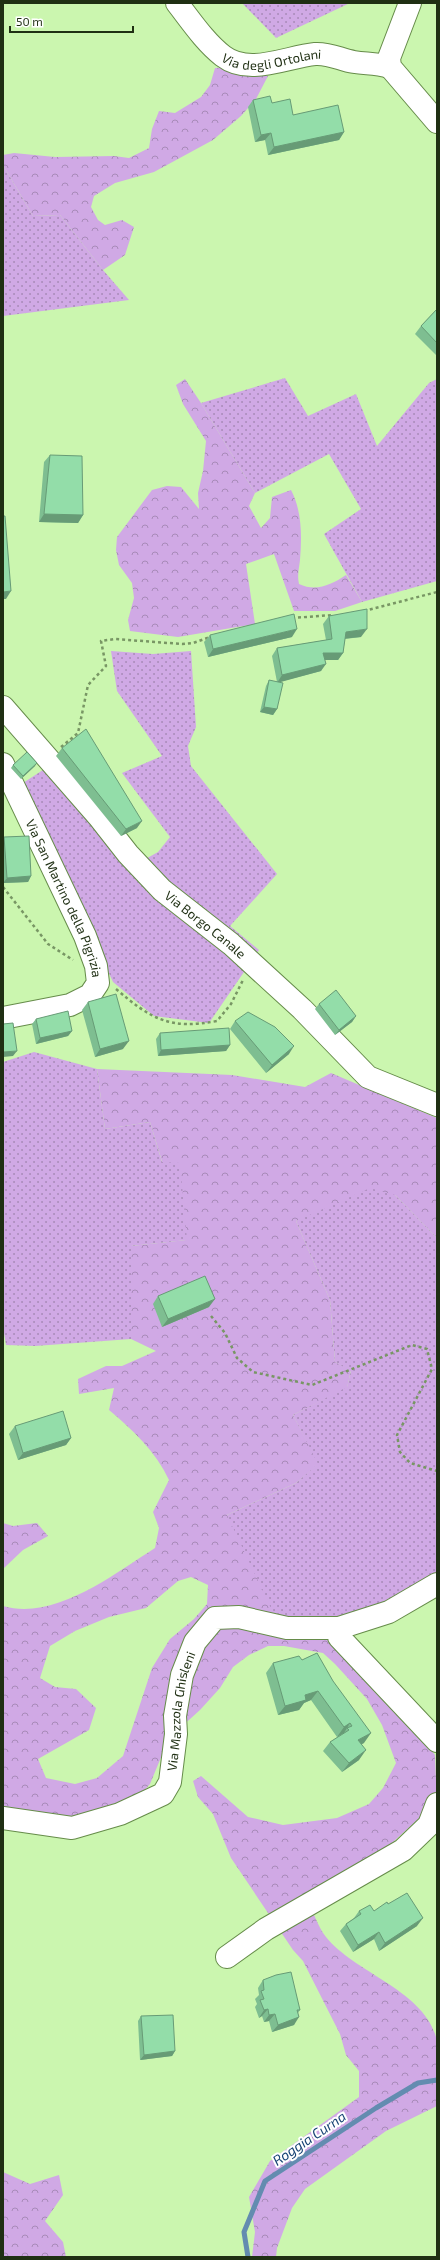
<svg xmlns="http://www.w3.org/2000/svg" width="440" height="2260" font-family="'Exo 2',sans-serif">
<defs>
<pattern id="forest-crowns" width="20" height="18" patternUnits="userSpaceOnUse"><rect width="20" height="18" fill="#d0a9e5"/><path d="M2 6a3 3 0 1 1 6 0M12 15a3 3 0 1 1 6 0" fill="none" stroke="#a88ab8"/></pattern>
<pattern id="garden-dots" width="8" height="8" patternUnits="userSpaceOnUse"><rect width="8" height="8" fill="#d0a9e5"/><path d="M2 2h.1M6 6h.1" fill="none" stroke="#a88ab8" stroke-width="1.8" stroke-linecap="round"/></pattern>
</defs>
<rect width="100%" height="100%" fill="#cbf6af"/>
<path fill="url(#forest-crowns)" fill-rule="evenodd" d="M229 67 268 76 256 99 241 116 213 140 154 172 115 183 94 196 91 207 98 220 105 225 122 220 134 227 125 255 103 270 60 215 33 216 3 165V155L14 153 55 157 114 156 129 158 149 148 152 129 159 111 175 113 201 97 210 85 215 68Z
M185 379 201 403 255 493 249 506 261 528 270 518 272 497 291 490C302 511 302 536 300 560 299 569 297 575 299 584 316 592 331 585 346 575L362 602 335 611H294L274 554 246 564 255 624 178 637 130 631 128 620 134 598 132 583 119 565 116 550 117 537 152 490 167 486 181 487 199 509 198 493 203 471 206 441 183 404 176 385Z
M97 1069 232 1075 305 1087 331 1073 437 1118V1238L395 1195 296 1221 330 1300 335 1362 351 1370 347 1388 293 1415 319 1464 296 1483 227 1515 333 1622 409 1723 435 1755 437 1802 370 1863 307 1899C313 1911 318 1927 326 1937 355 1973 423 1990 436 2037 440 2051 437 2090 437 2106L386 2131 305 2189 292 2208 277 2248 276 2257H252L255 2232 249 2197 270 2161 359 2097V2071L346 2055 340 2034 303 1961 293 1950 231 1858 213 1814 198 1797 193 1781 201 1776 248 1817 283 1825 337 1818 369 1804 383 1788 396 1763 382 1725 367 1699 335 1664 323 1653 284 1646H268L249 1655 233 1667 220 1688 200 1710 169 1738 150 1784 129 1808 60 1825 3 1823V1606C55 1621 114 1574 155 1548L159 1528 153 1512 169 1480C156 1452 133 1430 109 1410L114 1388 79 1394 78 1379 106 1366H122L156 1351 131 1339V1246L186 1240 150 1122 105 1129ZM191 1577 208 1585 207 1604 194 1619 170 1639 152 1668 123 1756 97 1778 75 1784 46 1778 38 1759 89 1730 96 1708 76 1689 55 1687 40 1678 50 1646 75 1631 109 1617 146 1608 178 1581Z
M3 1523 13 1526 37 1523 48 1536 23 1550 3 1569Z
M3 2172 30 2184 59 2175 63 2195 45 2221 63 2242 66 2257H3Z"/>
<path fill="url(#garden-dots)" d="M242 3H350L276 38Z
M3 165 33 216 60 215 103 270 129 300 3 316Z
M285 378 308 416 356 394 377 446 429 383 437 379V581L362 602 324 534 361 509 329 454 255 493 201 403Z
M111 651 153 654 191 651 196 727 188 746 191 766 277 874 230 926 259 950 209 1023 154 1016 113 982 41 828 23 783 49 766 133 866 158 852 170 837 122 773 162 756 117 691Z
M34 1052 97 1069 105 1129 150 1122 162 1162 180 1163 187 1240 131 1246V1339L35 1346 6 1345 3 1327V1062Z
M370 1188 395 1195 437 1238V1578L376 1606 333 1622 278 1623 227 1515 296 1483 318 1464 293 1415 347 1387 351 1371 335 1362 330 1300 296 1221Z"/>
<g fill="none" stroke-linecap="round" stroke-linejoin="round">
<path stroke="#638cb0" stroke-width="5" d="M248 2257 244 2232 265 2181 376 2108 418 2083 437 2080"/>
<defs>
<g id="minor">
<path id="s1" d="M177 3C191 21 205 42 223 56 249 76 286 57 315 54 330 53 341 60 354 62 367 64 375 63 390 67"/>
<path d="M410 3 389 58 390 67 437 122"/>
<path id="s2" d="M3 707 99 817 128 854 162 890 231 944 302 1009 368 1077 437 1105"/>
<path id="s3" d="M3 764 85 936 96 966 98 983 90 995 70 1005 3 1018"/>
<path d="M437 1584 389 1612 339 1628V1637L437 1741"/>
<path id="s4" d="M3 1818 72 1828 120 1814 163 1794 170 1782 176 1734 175 1716 182 1675 195 1642 215 1618 239 1617 287 1628H339"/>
<path d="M227 1957 266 1929 403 1850 429 1825 437 1804"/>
</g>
</defs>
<use href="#minor" stroke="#668c4a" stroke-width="24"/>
<path stroke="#789664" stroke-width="2.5" stroke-dasharray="3 3" stroke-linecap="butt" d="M364 611 437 592
M292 618 333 615
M61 747 78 733 88 685 106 666 101 641 115 639 182 644 193 643 210 637
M3 887 48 944 73 960
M116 989C151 1019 170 1030 217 1021L231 1004 243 980
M211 1316 225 1333 237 1358 253 1372 312 1385 412 1345 427 1349 432 1369 397 1435 400 1452 410 1463 437 1471"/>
<use href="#minor" stroke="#fff" stroke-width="22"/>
</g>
<path fill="#7ebe91" d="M253 100 272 103 293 115 344 132 339 140 268 155 265 140 255 142 248 107Z
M437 309V356L415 334 421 326Z
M50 455 83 515 78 523 39 522 44 462Z
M329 616 361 637 345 639 343 653 338 660H325L321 671 279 682 277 709 273 715 260 712 266 686 269 680 277 682 272 656 277 648 326 640 323 624Z
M210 635 292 637 208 657 204 642Z
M62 748 137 828 121 836 56 756Z
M13 765 35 766 21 779 11 768Z
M4 837 31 876 28 882 3 883V839Z
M88 1002 123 1049 95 1057 82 1010Z
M319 1004 356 1016 352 1022 335 1035 315 1009Z
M36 1019 72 1031 68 1036 36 1044 32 1024Z
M235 1021 289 1054 266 1073 230 1029Z
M160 1033 230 1045 226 1051 158 1056 156 1039Z
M158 1296 209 1307 162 1327 153 1304Z
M15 1426 71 1438 66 1445 18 1460 9 1434Z
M317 1653 364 1743 361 1744 359 1760 342 1772 323 1751 330 1742 344 1733 337 1737 311 1700 304 1703 299 1710 278 1715 266 1673 273 1663 302 1660Z
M388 1904 417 1926 379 1951 374 1939 353 1952 340 1931 346 1924 354 1918 359 1911H374Z
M263 1980 300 2010 298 2013 294 2025 272 2032 269 2021 264 2022 262 2016 259 2018 255 2007 257 2004 255 1999 259 1995 258 1988Z
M141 2016 175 2051 172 2056 140 2060 138 2021Z"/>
<path fill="#679b76" d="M344 132 339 140 268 155 274 147Z
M271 133 265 140 255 142 261 135Z
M44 514 83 515 78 523 39 522Z
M11 591 6 599H3V592Z
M297 629 292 637 208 657 213 649Z
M367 629 361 637 341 639 346 632Z
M323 653H343L338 660H318Z
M326 664 321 671 277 683 282 675Z
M264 707 277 709 273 715 260 712Z
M37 763 35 766 21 779 23 776Z
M142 821 137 828 121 836 126 829Z
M31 876 28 882 3 883 7 878Z
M356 1016 352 1022 335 1035 339 1030Z
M72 1031 68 1036 36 1044 40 1038Z
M129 1041 123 1049 95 1057 100 1049Z
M230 1045 226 1051 158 1056 161 1050Z
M294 1046 289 1054 266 1073 272 1065Z
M17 1051 13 1056 3 1057V1052Z
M215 1299 209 1307 162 1327 168 1319Z
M71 1438 66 1445 18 1460 23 1453Z
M318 1691 311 1700 304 1703 299 1710 278 1715 285 1706 305 1695Z
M350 1723 344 1733 337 1737 344 1727Z
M371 1733 364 1743 351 1750 358 1740Z
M366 1750 359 1760 342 1772 349 1763Z
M423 1918 417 1926 379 1951 385 1943Z
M379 1932 374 1939 353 1952 358 1945Z
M268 2009 262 2016 259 2018 264 2010Z
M275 2014 269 2021 264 2022 269 2015Z
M299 2017 294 2025 272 2032 278 2025Z
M175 2051 172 2056 140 2060 144 2055Z"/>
<path fill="#93dda9" stroke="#679b76" d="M270 96 272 103 290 99 293 115 338 105 344 132 274 147 271 133 261 135 253 100Z
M437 309V343L421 326Z
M50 455 82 456 83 515 44 514Z
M3 516H5L11 591 3 592Z
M367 609V629L346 632 343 653H323L326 664 282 675 277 648 332 639 329 616Z
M294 614 297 629 213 649 210 635Z
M269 680 283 683 277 709 264 707Z
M86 729 142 821 126 829 62 748Z
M27 752 37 763 23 776 13 765Z
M29 836 31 876 7 878 4 837Z
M336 990 356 1016 339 1030 319 1004Z
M116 994 129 1041 100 1049 88 1002Z
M68 1011 72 1031 40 1038 36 1019Z
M248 1012 275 1027 294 1046 272 1065 235 1021Z
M13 1023 17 1051 3 1052V1024Z
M229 1028 230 1045 161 1050 160 1033Z
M205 1276 215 1299 168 1319 158 1296Z
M63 1411 71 1438 23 1453 15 1426Z
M317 1653 333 1681 371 1733 358 1740 366 1750 349 1763 330 1742 349 1730 347 1728 352 1726 350 1723 344 1727 318 1691 305 1695 306 1700 285 1706 273 1663 299 1656 302 1660Z
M407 1893 423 1918 385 1943 379 1932 358 1945 346 1924 361 1914 359 1911 370 1905 374 1911 387 1902 388 1904Z
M291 1972 300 2010H297L299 2017 278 2025 275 2014 269 2015 268 2009 264 2010 260 2000 264 1999 261 1991 264 1990 263 1980 276 1975Z
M173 2015 175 2051 144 2055 141 2016Z"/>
<g text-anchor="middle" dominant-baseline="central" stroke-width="4" stroke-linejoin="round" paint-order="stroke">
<g font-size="13" fill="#1f2f13" stroke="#fff">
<text stroke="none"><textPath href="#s1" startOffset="121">Via degli Ortolani</textPath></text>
<text stroke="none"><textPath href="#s3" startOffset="148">Via San Martino della Pigrizia</textPath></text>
<text stroke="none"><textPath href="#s2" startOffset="298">Via Borgo Canale</textPath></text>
<text stroke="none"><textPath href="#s4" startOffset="253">Via Mazzola Ghisleni</textPath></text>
</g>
<g font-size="14" font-style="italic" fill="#174475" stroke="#fff">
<text transform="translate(309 2138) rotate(-34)">Roggia Curna</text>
</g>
</g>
<rect width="440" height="2260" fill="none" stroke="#1f2f13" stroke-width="8"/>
<path d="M10 26v6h123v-6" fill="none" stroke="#1f2f13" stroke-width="2"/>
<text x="16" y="26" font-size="12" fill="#1f2f13" stroke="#ffffff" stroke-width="3" paint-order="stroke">50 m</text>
</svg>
